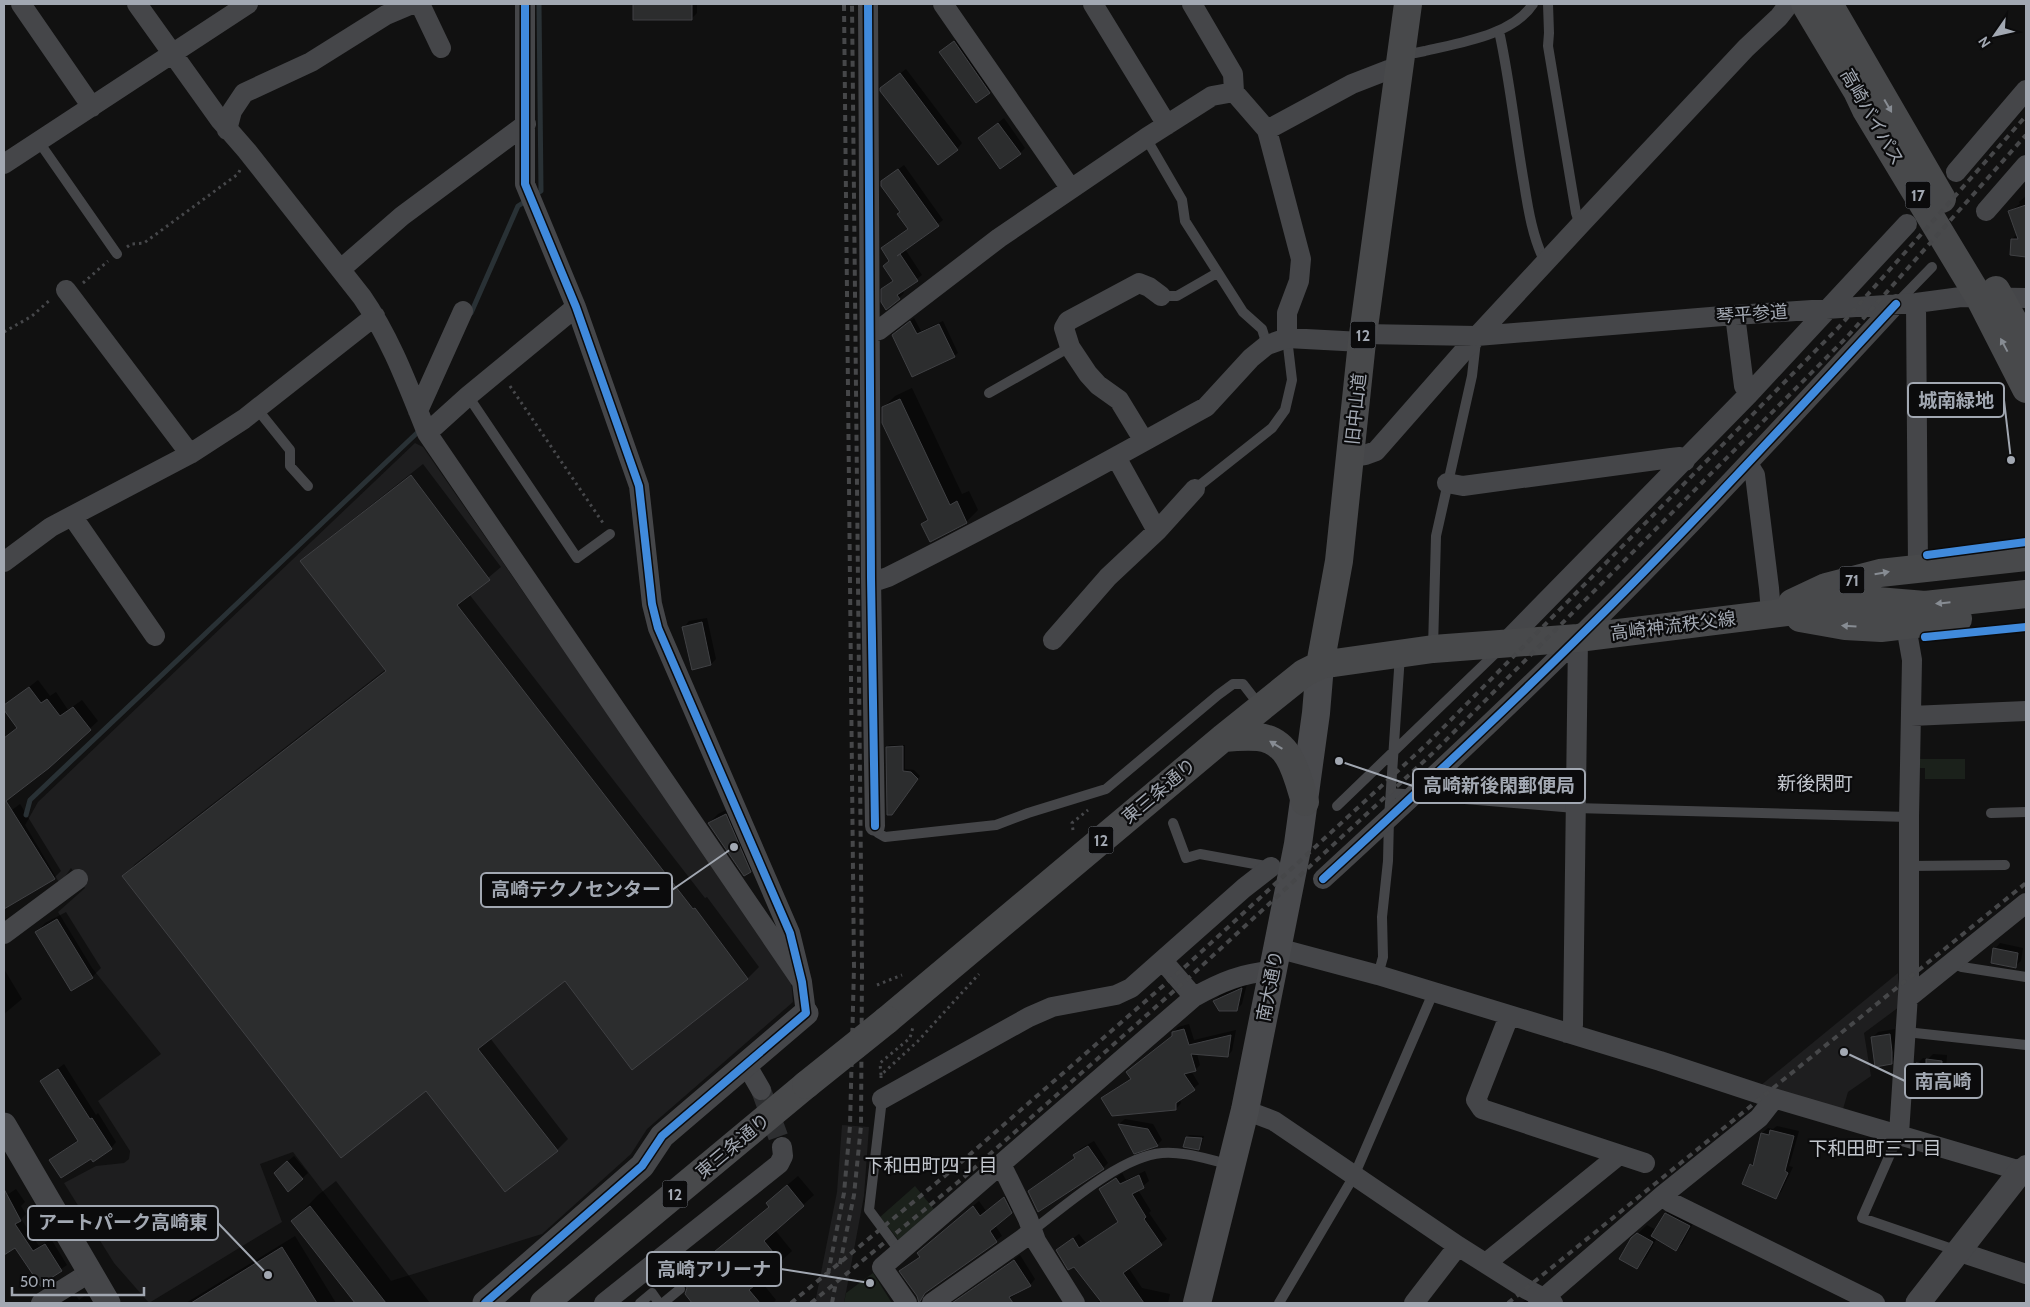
<svg xmlns="http://www.w3.org/2000/svg" width="2030" height="1307" font-family="Cabin,'Noto Sans JP',sans-serif">
<rect width="100%" height="100%" fill="#111"/>
<path fill="#1e1e1f" d="M415 443 423 447 791 979 793 1002 647 1129 631 1154 542 1234 391 1281 293 1152 260 1164 282 1222 149 1303 114 1263 64 1183 96 1166 124 1163 129 1159 130 1151 98 1101 161 1054 92 968 58 912 85 888 71 868 60 884 25 825 38 802Z
M1898 973 1899 1007 1864 1033 1871 1076 1848 1092 1843 1109 1760 1086Z
M842 1125 869 1127 864 1196 844 1303H815L837 1192Z"/>
<path fill="#1b211b" d="M1918 759H1965V779H1925V768H1918Z
M915 1186 938 1214 901 1243 880 1217Z
M873 1273 892 1303H844L846 1293Z"/>
<path fill="#0007" d="M634 4H697V13L691 19H634Z
M960 36 995 86 989 92 941 52Z
M906 69 962 143 957 149 888 83Z
M1004 118 1025 148 1020 153 979 138Z
M904 165 943 220 905 249 922 275 902 290 904 293 899 298 883 289 894 280 884 266 890 260 888 243 909 228 886 179Z
M2026 196V254H2011L2012 239 2017 234 2009 212 2020 204 2019 202Z
M914 318 921 331 943 321 958 353 954 356 897 332Z
M912 388 962 494 969 491 978 510 966 522 922 524 928 518 883 408 895 396Z
M423 464 501 567 469 594 705 898 707 897 759 967 748 978 633 1068 565 979 490 1038 568 1139 557 1150 426 1090 124 876 135 864 386 669 302 561 314 550Z
M707 618 716 659 711 664 684 627 689 621Z
M38 680 50 696 56 692 68 710 82 700 98 721 48 767 4 791V738L18 727 4 707Z
M889 745H905V769L914 770 920 776 894 811 887 747Z
M20 804 61 871 54 878 5 906 4 904V816Z
M734 806 759 863 750 871 709 823 718 814Z
M66 912 101 968 92 977 37 932 45 923Z
M2000 943 2023 948 2021 961 2015 966 1995 949Z
M4 969 22 999 4 1014Z
M1247 984 1242 1004 1237 1009 1214 1001 1220 995Z
M1189 1024 1194 1040 1236 1030 1232 1051 1227 1056 1197 1054 1200 1065 1195 1070 1191 1071 1199 1084 1180 1099 1181 1103 1176 1109 1103 1098 1132 1078 1128 1072 1173 1036V1033L1178 1027Z
M1895 1029 1898 1046 1897 1057 1891 1063 1872 1038 1878 1032Z
M1933 1054 1947 1055 1945 1083 1939 1089 1917 1064 1923 1058 1928 1059Z
M64 1064 96 1115 98 1113 116 1142 111 1148 50 1160 79 1139 42 1081Z
M1125 1119 1153 1124 1162 1140 1157 1145 1119 1124Z
M1777 1126 1799 1131 1789 1166 1793 1167 1781 1192 1775 1198 1751 1165 1755 1161 1762 1133 1768 1128 1773 1129Z
M1189 1135 1204 1136 1201 1146 1199 1149 1187 1137Z
M1094 1141 1108 1163 1103 1168 1029 1191 1076 1157 1075 1155 1080 1149Z
M294 1156 308 1173 289 1190 281 1167Z
M1145 1171 1149 1181 1138 1190 1151 1211 1149 1213 1167 1239 1128 1267 1142 1288 1170 1294 1168 1303H1096L1100 1300 1075 1265 1057 1250 1079 1234 1086 1243 1119 1221 1101 1189 1122 1173 1126 1180Z
M798 1176 814 1195 775 1230 792 1251 760 1280 776 1300 773 1303H694L686 1294 688 1288 686 1283 679 1282 770 1206 778 1193Z
M336 1181 430 1303H357L293 1221 318 1195Z
M16 1189 25 1202 21 1206 26 1214 21 1219 39 1246 51 1239 67 1265 40 1283 16 1246 4 1254V1197Z
M1010 1193 1017 1207 995 1225 1002 1236 929 1289 919 1301 907 1266 921 1256 924 1247 979 1201 986 1211Z
M1671 1208 1695 1220 1682 1244 1676 1249 1657 1238 1646 1258 1637 1267 1632 1239 1647 1225 1656 1230 1666 1213Z
M295 1236 336 1303H186Z
M1020 1255 1035 1279 1030 1285 1003 1303H952Z
M91 1291 98 1303H60L75 1294 79 1300Z
M1531 1297 1529 1303H1521Z"/>
<g fill="none" stroke-linecap="round" stroke-linejoin="round">
<path stroke="#293135" stroke-width="5" d="M535 195 541 191 539 4
M471 313 518 206 526 201
M26 815 30 800 418 432 419 428"/>
</g>
<path fill="#2c2d2e" stroke="#404144" d="M633 4H692V20H633Z
M954 41 990 93 976 103 939 52Z
M900 73 958 150 938 165 880 91V88Z
M998 123 1021 154 1000 169 978 138Z
M898 169 939 226 897 256 900 254 918 281 897 295 900 299 886 310 881 302V289L893 281 883 266 889 261 881 248 908 229 897 214 900 212 881 186V181Z
M2026 205V257L2010 255 2011 239H2018L2008 211Z
M910 321 917 334 939 324 955 357 912 377 892 335Z
M900 399 950 505 957 501 967 523 930 542 921 524 928 520 882 423V407Z
M411 475 490 580 457 605 693 909 695 908 748 979 632 1070 565 981 478 1049 558 1151 505 1192 426 1091 341 1158 122 876 386 671 300 561Z
M702 622 711 665 692 670 682 627Z
M29 687 41 703 47 699 60 716 73 707 91 730 49 768 6 801 55 879 4 909V738L17 728 4 710V705Z
M903 746V771L911 772 918 779 892 815H887L886 747Z
M726 814 751 872 744 876 708 823Z
M57 919 93 978 71 991 35 932Z
M1993 948 2018 953 2016 968 1991 963Z
M1242 988 1237 1011H1219L1213 1001Z
M1184 1029 1189 1045 1231 1035 1228 1057 1191 1054 1196 1071 1184 1074 1195 1090 1176 1103V1110L1112 1116 1101 1098 1131 1079 1126 1072 1172 1036V1032Z
M1890 1034 1892 1052V1064L1875 1067 1871 1037Z
M1926 1059 1942 1061 1940 1090 1914 1088 1916 1063 1926 1064Z
M58 1069 90 1119 92 1118 112 1149 93 1162 91 1159 61 1178 49 1160 78 1141 40 1081Z
M1118 1124 1148 1129 1158 1146 1134 1154Z
M1770 1130 1794 1136 1785 1171 1788 1173 1776 1199 1742 1184 1750 1164 1753 1166 1761 1133 1769 1135Z
M1186 1137 1202 1138 1199 1150 1183 1147Z
M1088 1146 1104 1169 1038 1212 1028 1191 1075 1158 1073 1155Z
M287 1161 303 1179 288 1192 274 1173Z
M1139 1175 1144 1188 1132 1194 1146 1217 1144 1219 1162 1245 1123 1273 1144 1303H1102L1074 1267 1068 1270 1056 1250 1073 1238 1079 1248 1118 1222 1099 1189 1116 1178 1120 1184Z
M787 1185 804 1206 764 1241 782 1263 749 1290 760 1303H692L685 1294 687 1288 686 1285 682 1282 676 1283 769 1207 766 1203Z
M4 1189 21 1221 15 1224 33 1251 45 1244 62 1271 51 1278 54 1281 42 1288 15 1248 4 1255Z
M1004 1197 1012 1213 990 1231 997 1242 925 1293 919 1303 917 1296 899 1271 920 1257 917 1253 973 1206 980 1216Z
M310 1206 386 1303H355L291 1221Z
M1665 1213 1690 1226 1676 1251 1651 1236Z
M1637 1233 1653 1242 1637 1269 1619 1259 1631 1238Z
M282 1247 317 1303H191Z
M1014 1260 1031 1286 1009 1297 1013 1303H952Z"/>
<g fill="none" stroke-linecap="round" stroke-linejoin="round">
<path stroke="#2e2f31" stroke-width="20" stroke-dasharray="20 10" stroke-linecap="butt" d="M761 1090 782 1147"/>
<path stroke="#47484b" stroke-width="3" stroke-dasharray="2.5 4" stroke-linecap="butt" d="M127 247 131 244 144 243 238 174 240 170
M83 283 108 261
M4 332 32 316 51 299
M510 386 603 523
M1073 830 1072 823 1088 810
M877 985 902 975
M881 1075 880 1063 910 1038 913 1027
M881 1078V1075L918 1041 979 974"/>
<path stroke="#454649" stroke-width="10" d="M1548 4 1549 33 1548 46 1576 213 1580 225
M1499 31C1510 81 1515 132 1524 183 1528 209 1533 240 1546 264
M1404 50 1415 53 1425 51C1459 43 1513 35 1533 4
M1146 138 1182 200 1185 221 1243 312 1262 329 1267 345
M39 142 117 254
M1161 296H1177L1217 273
M1897 303 1932 267
M989 393 1070 347
M468 396 577 558 610 534
M257 409 290 450V466L308 486
M1195 489 1272 428 1285 410 1292 380 1287 338
M1433 648 1436 536 1472 376 1476 341
M1391 793 1575 808 1909 817
M1337 806 1500 649
M1991 813 2026 812
M1173 823 1186 858 1200 854 1271 867
M875 826 878 833 885 837 996 825 1028 813 1106 789 1218 695 1233 684H1243L1260 706
M1910 866 2005 865
M1952 963 1962 967 2026 977
M1378 975 1383 957 1382 917 1388 861 1389 818 1400 655
M1906 1032 2026 1045
M882 1099 869 1210 901 1253
M1899 1134 1862 1218 1958 1251
M1032 1231C1065 1206 1121 1156 1162 1153 1184 1151 1209 1160 1230 1164
M640 1303 652 1293 659 1303
M663 1303 680 1289
M1279 1303 1354 1176 1433 993"/>
<path stroke="#454649" stroke-width="20" d="M21 4 92 107
M137 4 220 120 247 151 362 297C391 339 408 386 427 433L802 982
M420 4 441 48
M525 4V184L576 307 639 486 652 604 658 628 790 933 802 982 806 1013
M868 4 871 578 875 826
M943 4 1071 189
M1093 4 1167 125
M1192 4 1233 74 1234 92 1267 130 1301 259 1299 281 1287 313V338
M227 130 232 111 244 93 311 62 386 15 412 4
M1267 130 1352 84 1388 70 1398 71
M4 164 248 4
M1956 172 2026 90
M1986 211 2026 165
M341 269 402 216 526 124
M66 290 190 454
M1916 303 1918 568
M1735 315 1744 386 1749 394
M870 333 879 330 999 238 1146 138 1212 96 1234 92
M1363 334 1477 336 1735 315 1916 303 1961 297 2026 298
M418 411 463 311
M427 433 468 396 576 307
M1144 441 1119 400 1098 385 1088 374 1070 347 1064 328 1068 321 1139 283 1149 287 1161 296
M1116 457 1157 531
M1351 457 1365 455 1376 451 1477 336 1580 225 1746 48 1779 17 1789 4
M1748 464 1755 475 1769 588 1771 613
M1447 483 1463 486 1671 458 1680 457 1685 461
M72 516 155 636
M4 562 51 527 190 454 244 419 375 316
M871 578 879 580 888 577C992 525 1093 470 1195 413L1206 407 1251 358 1267 345 1287 338 1362 342
M1053 640 1108 577 1157 531 1195 489
M1506 642 1749 394 1907 224
M1911 716 2026 711
M1323 879C1409 800 1495 720 1578 638 1688 530 1792 416 1896 304
M4 934 78 879
M1277 948 1378 975 1660 1061 1763 1095 2021 1171 2026 1165
M1163 961 1194 997
M1908 998 2026 903
M1509 1016 1476 1100 1482 1109 1645 1163
M1567 1033 1573 1025 1578 638
M746 1064 761 1090
M882 1099 1029 1017 1052 1007 1116 995 1131 988 1244 888 1271 867
M1245 1110 1274 1121 1458 1246 1526 1289 1553 1303
M1899 1134 1909 979V817L1912 660 1906 626
M1001 1164 1028 1219 1036 1241 1075 1303
M1663 1195 1670 1202 1875 1303
M1960 1252 2026 1274
M1486 1263 1619 1155
M41 1303 89 1273
M604 1303 779 1164 783 1156 782 1147
M907 1303 882 1267 1194 997C1221 982 1242 973 1273 971
M932 1303 1024 1238 1032 1231
M1414 1303 1458 1246
M1538 1303 1663 1195 1759 1118 1774 1099"/>
<path stroke="#454649" stroke-width="25" d="M4 1125 108 1303
M485 1303 642 1166 662 1136 806 1013
M1918 1303 2021 1171"/>
<path stroke="#494a4d" stroke-width="28" d="M1197 1303 1245 1110 1298 844 1316 713 1320 665"/>
<path stroke="#48494b" stroke-width="28" d="M1792 603 1826 587 1880 573 2026 557
M1800 618 1845 626 1881 628 1958 619
M1320 665 1339 561 1362 342 1408 4
M1223 738C1234 737 1246 736 1258 737 1291 740 1297 776 1305 802
M887 1020 1223 738 1304 673 1320 665 1433 649 1578 638 1877 601 1925 605 2026 594
M544 1303 806 1085"/>
<path stroke="#48494b" stroke-width="28" d="M1805 4 1857 91 1866 110 1979 297 2026 389
M1829 4 1942 199
M1996 290 2026 343"/>
<path stroke="#464749" stroke-width="4" stroke-dasharray="6 5" stroke-linecap="butt" d="M840 1264 854 1195 861 1126 862 969 852 4
M828 1274 844 1193 850 1126 854 967 844 4
M791 1303 952 1170 1187 965 1427 744 1838 328 2026 116
M811 1303 963 1178 1193 974 1434 752 1846 338 2026 135
M832 1303 836 1282
M1508 1303 2026 883"/>
<path stroke="#48494b" stroke-width="28" d="M806 1085 887 1020"/>
<defs>
<path id="cycleway" d="M868 4 871 578 875 826
M1927 555 2026 542
M1925 637 2026 627
M1323 879C1409 800 1495 720 1578 638 1688 530 1792 416 1896 304
M485 1303 642 1166 662 1136 806 1013 802 982 790 933 658 628 652 604 639 486 576 307 525 184V4"/>
</defs>
<use href="#cycleway" stroke="#0b0b0c" stroke-width="11"/>
<use href="#cycleway" stroke="#408adc" stroke-width="8"/>
</g>
<defs><path id="oneway-solid" d="M-6-.8H1V-3.2L6.5 0L1 3.2V.8H-6Z" transform="scale(1.25)"/></defs>
<g fill="#878c93">
<use href="#oneway-solid" transform="translate(1888 106) rotate(60)"/>
<use href="#oneway-solid" transform="translate(2004 345) rotate(-118)"/>
<use href="#oneway-solid" transform="translate(1882 573) rotate(-10)"/>
<use href="#oneway-solid" transform="translate(1943 603) rotate(174)"/>
<use href="#oneway-solid" transform="translate(1849 626) rotate(-176)"/>
<use href="#oneway-solid" transform="translate(1276 745) rotate(-149)"/>
</g>
<g text-anchor="middle" dominant-baseline="central" stroke-width="4.5" stroke-linejoin="round" paint-order="stroke">
<g fill="#0b0b0c" stroke="#757980" stroke-width="1">
<rect x="1905.5" y="181.5" width="25" height="27" rx="4"/>
<rect x="1350.5" y="321.5" width="25" height="27" rx="4"/>
<rect x="1839.5" y="566.5" width="25" height="27" rx="4"/>
<rect x="1088.5" y="826.5" width="25" height="27" rx="4"/>
<rect x="662.5" y="1180.5" width="25" height="27" rx="4"/>
</g>
<g font-size="16" font-weight="bold" fill="#a2a8b2">
<text x="1918" y="195">17</text>
<text x="1363" y="335">12</text>
<text x="1852" y="580">71</text>
<text x="1101" y="840">12</text>
<text x="675" y="1194">12</text>
</g>
<g font-size="18" fill="#a2a8b2" stroke="#0b0b0c">
<text transform="translate(1872 117) rotate(60)">高崎バイパス</text>
<text transform="translate(1752 314) rotate(-4)">琴平参道</text>
<text transform="translate(1356 409) rotate(-84)">旧中山道</text>
<text transform="translate(1673 626) rotate(-7)">高崎神流秩父線</text>
<text transform="translate(1159 791) rotate(-40)">東三条通り</text>
<text transform="translate(1270 986) rotate(-79)">南大通り</text>
<text transform="translate(733 1146) rotate(-40)">東三条通り</text>
</g>
<g font-size="19" fill="#c3c7ce" stroke="#0b0b0c">
<text x="1815" y="783">新後閑町</text>
<text x="1875" y="1148">下和田町三丁目</text>
<text x="931" y="1165">下和田町四丁目</text>
</g>
</g>
<path fill="none" stroke="#a2a8b2" stroke-width="2" d="M2011 460L2004 400M1339 761L1413 786M734 847L672 890M1844 1052L1905 1081M268 1275L218 1223M870 1283L781 1269"/>
<g fill="#a2a8b2" stroke="#0b0b0c" stroke-width="2">
<circle cx="2011" cy="460" r="5"/>
<circle cx="1339" cy="761" r="5"/>
<circle cx="734" cy="847" r="5"/>
<circle cx="1844" cy="1052" r="5"/>
<circle cx="268" cy="1275" r="5"/>
<circle cx="870" cy="1283" r="5"/>
</g>
<g fill="#0b0b0c" stroke="#a2a8b2" stroke-width="2">
<rect x="1908" y="383" width="96" height="34" rx="5"/>
<rect x="1413" y="769" width="172" height="34" rx="5"/>
<rect x="481" y="873" width="191" height="34" rx="5"/>
<rect x="1905" y="1064" width="77" height="34" rx="5"/>
<rect x="28" y="1206" width="190" height="34" rx="5"/>
<rect x="647" y="1252" width="134" height="34" rx="5"/>
</g>
<g font-size="19" text-anchor="middle" font-weight="bold" fill="#a2a8b2">
<text x="1956" y="407">城南緑地</text>
<text x="1499" y="792">高崎新後閑郵便局</text>
<text x="576" y="896">高崎テクノセンター</text>
<text x="1943" y="1088">南高崎</text>
<text x="123" y="1229">アートパーク高崎東</text>
<text x="714" y="1276">高崎アリーナ</text>
</g>
<rect width="2030" height="1307" fill="none" stroke="#a2a8b2" stroke-width="10"/>
<g transform="translate(1995 35) rotate(236)" stroke="#0b0b0c" stroke-width="4" paint-order="stroke">
<path d="M0-4L9 19L0 12L-9 19Z" fill="#a2a8b2"/>
<text y="-8" font-size="14" font-weight="bold" text-anchor="middle" fill="#a2a8b2">N</text>
</g>
<path d="M12 1287v8h132v-8" fill="none" stroke="#a2a8b2" stroke-width="2.5"/>
<text x="20" y="1287" font-size="15" fill="#a2a8b2" stroke="#0b0b0c" stroke-width="4" paint-order="stroke">50 m</text>
</svg>
